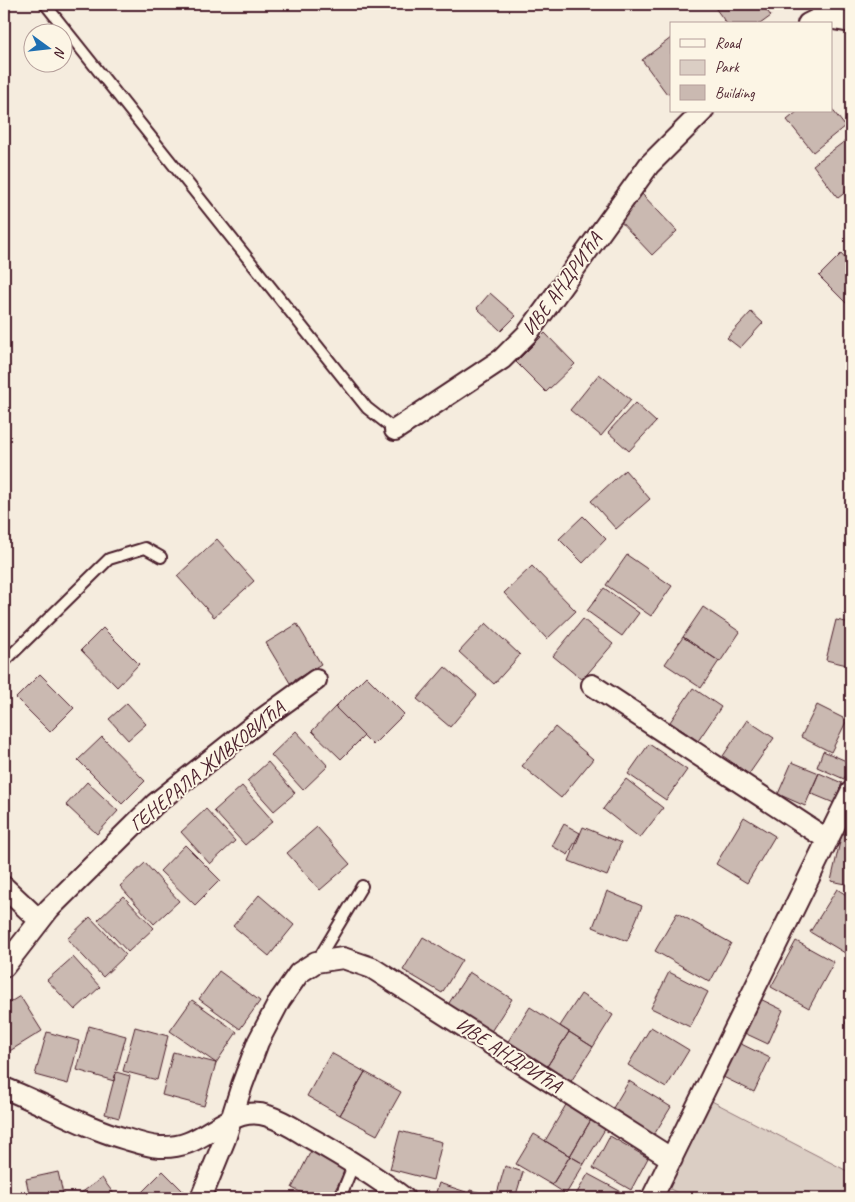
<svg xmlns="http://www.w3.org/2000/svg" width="855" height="1202" font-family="Caveat,sans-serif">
<rect width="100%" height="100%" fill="#f5ecde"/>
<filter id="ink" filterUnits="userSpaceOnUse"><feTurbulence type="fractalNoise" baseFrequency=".02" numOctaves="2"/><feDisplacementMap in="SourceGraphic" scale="10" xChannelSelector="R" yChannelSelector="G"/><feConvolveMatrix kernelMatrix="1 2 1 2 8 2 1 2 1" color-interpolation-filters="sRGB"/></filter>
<g filter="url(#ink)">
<path fill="#dbcec4" stroke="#927678" d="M702 1096 851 1173V1198H688L660 1184Z"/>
<path fill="#cab9b1" stroke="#4a1f2b" d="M714 4H762L771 16 760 24H727L713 5Z
M671 38V91L667 94 642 60Z
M831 108 845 126 813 152 787 120 798 111H831Z
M849 138 851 141V188L838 198 813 165Z
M642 194 677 231 652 255 617 218Z
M841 254 851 265V301L848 305 819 276Z
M490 293 516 316 501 331 477 308Z
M751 312 763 323 740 348 727 338Z
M545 333 575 364 546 392 516 362Z
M599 374 631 400 601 436 570 410Z
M635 403 656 422 629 451 608 432Z
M625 470 650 499 616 529 591 501Z
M583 516 606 539 583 563 559 539Z
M217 539 254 581 214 617 177 576Z
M627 555 672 586 651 616 606 585Z
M532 566 576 611 547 639 504 593Z
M604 588 639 613 622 636 587 611Z
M703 607 740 632 720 662 683 637Z
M583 619 613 644 582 680 553 656Z
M836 620 851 623V666L826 660Z
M486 623 520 655 494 684 459 652Z
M297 624 321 664 290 683 266 643Z
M103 628 139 664 117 687 81 650Z
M683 637 719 661 701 688 665 664Z
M445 667 477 695 450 727 417 699Z
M40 674 74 708 50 732 16 698Z
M366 676 404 714 373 745 335 707Z
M693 688 721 707 698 741 670 722Z
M127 703 146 724 128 740 109 719Z
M817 705 847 720 831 752 801 737Z
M335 707 364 736 341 759 312 731Z
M747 720 774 738 749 774 723 756Z
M555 727 593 759 561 798 522 766Z
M296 731 328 766 303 790 271 755Z
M102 737 145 781 122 804 78 760Z
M649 744 687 770 666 800 628 774Z
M823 751 851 763 844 779 817 767Z
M268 762 295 793 274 811 247 781Z
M792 762 819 773 805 806 778 794Z
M819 773 842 783 834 803 810 793Z
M626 779 663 808 640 838 603 809Z
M87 782 118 811 97 834 66 805Z
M242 786 273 821 245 845 214 811Z
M206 809 235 841 210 864 181 832Z
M744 817 775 836 747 883 716 864Z
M564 824 580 833 568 855 552 846Z
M317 827 350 864 320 890 287 853Z
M583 827 621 843 607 876 569 861Z
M842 833 851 836V885L831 881Z
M185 845 220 880 195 905 160 871Z
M145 863 179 901 154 924 120 886Z
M837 889 851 898V942L845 953 810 932Z
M607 891 642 906 627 941 593 927Z
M259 895 294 925 269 956 233 926Z
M123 896 154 928 128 952 98 920Z
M677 913 731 943 710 982 655 951Z
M90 917 126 955 103 977 67 939Z
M423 937 462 960 442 993 403 970Z
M796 941 834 962 809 1008 771 987Z
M73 957 100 987 75 1010 47 980Z
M219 971 260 1001 240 1029 199 999Z
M469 972 512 999 490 1033 447 1006Z
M669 972 708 992 690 1027 651 1008Z
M581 994 613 1015 593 1047 560 1026Z
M20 996 42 1031 8 1052 4 1045V1006Z
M754 996 783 1010 768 1044 738 1030Z
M192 1000 237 1032 216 1063 170 1031Z
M530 1007 569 1032 546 1068 507 1043Z
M851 1013V1027L845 1023Z
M89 1026 126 1036 114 1081 77 1070Z
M135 1027 168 1036 157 1080 123 1071Z
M651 1027 689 1050 666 1088 628 1065Z
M47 1032 79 1041 68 1084 35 1075Z
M569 1032 593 1047 570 1083 546 1068Z
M735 1041 770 1058 754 1092 719 1075Z
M173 1052 216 1063 204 1106 162 1095Z
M331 1053 365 1072 340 1115 307 1096Z
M116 1072 130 1076 119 1118 105 1114Z
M365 1072 401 1092 377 1135 340 1115Z
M629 1081 671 1107 652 1138 610 1113Z
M567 1103 592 1118 570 1156 545 1141Z
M592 1118 607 1126 584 1164 570 1156Z
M400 1131 442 1142 433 1180 390 1169Z
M534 1134 570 1156 552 1185 516 1164Z
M610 1136 648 1158 631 1190 593 1168Z
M312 1149 347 1167 331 1198H313L292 1188Z
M570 1156 584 1164 566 1194 552 1185Z
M505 1166 523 1172 515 1198 496 1197Z
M163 1171 190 1198H142L139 1195Z
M58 1172 64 1198H30L26 1179Z
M588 1174 629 1196 628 1198H574Z
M102 1178 117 1198H74Z
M439 1183 466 1192 464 1198H434Z
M470 1190 496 1197 499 1198H468Z"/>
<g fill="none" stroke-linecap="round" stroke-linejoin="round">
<defs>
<path id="service" d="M45 4 367 408 395 430
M4 662 109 559 145 548 161 557
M317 961 362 886
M340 1198 354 1163"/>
<path id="minor" d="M808 24 822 17 851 22
M395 430 502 359 527 334 544 311 649 165 703 111
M592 685 828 840
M4 887 39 920
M4 967 49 909 155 804 258 722 316 680
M4 1088C45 1104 83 1127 126 1139 136 1142 148 1146 159 1147 197 1149 210 1125 242 1115 250 1113 260 1113 268 1116 284 1121 298 1131 312 1139 344 1157 375 1176 404 1198
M201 1198 225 1139 242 1085 258 1042 280 1000 299 973 316 962 343 958 372 968 672 1159
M652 1198 851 792"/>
</defs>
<use href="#service" stroke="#4a1f2b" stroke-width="14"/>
<use href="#minor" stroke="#4a1f2b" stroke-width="24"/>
<use href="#service" stroke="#fcf5e5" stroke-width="10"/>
<use href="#minor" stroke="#fcf5e5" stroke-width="20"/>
</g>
</g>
<g text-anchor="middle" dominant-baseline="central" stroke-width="4" stroke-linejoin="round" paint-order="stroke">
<g font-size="20" fill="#4a1f2b" stroke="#fcf5e5">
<text transform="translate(562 284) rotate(-54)">ИВЕ АНДРИЋА</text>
<text transform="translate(207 766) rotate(-39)">ГЕНЕРАЛА ЖИВКОВИЋА</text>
<text transform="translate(509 1055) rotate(33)">ИВЕ АНДРИЋА</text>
</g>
</g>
<rect width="855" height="1202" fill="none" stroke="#fcf5e5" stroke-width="20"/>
<rect x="10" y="10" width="835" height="1182" fill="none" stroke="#4a1f2b" stroke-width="2" filter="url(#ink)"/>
<rect x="670" y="22" width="162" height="90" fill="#fcf5e5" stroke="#b59f9b"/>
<rect x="680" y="39" width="25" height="8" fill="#fcf5e5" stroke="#b59f9b"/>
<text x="715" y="48" font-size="15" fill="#4a1f2b">Road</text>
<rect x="680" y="60" width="25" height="15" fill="#dbcec4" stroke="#b59f9b"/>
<text x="715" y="72" font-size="15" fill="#4a1f2b">Park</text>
<rect x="680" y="85" width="25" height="15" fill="#cab9b1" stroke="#b59f9b"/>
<text x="715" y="98" font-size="15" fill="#4a1f2b">Building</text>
<g transform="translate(48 48) rotate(105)"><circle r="24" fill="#fcf5e5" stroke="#b59f9b"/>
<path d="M0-4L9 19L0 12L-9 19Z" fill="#1f6fb2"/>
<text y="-8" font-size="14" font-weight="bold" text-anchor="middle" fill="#4a1f2b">N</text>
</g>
</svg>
